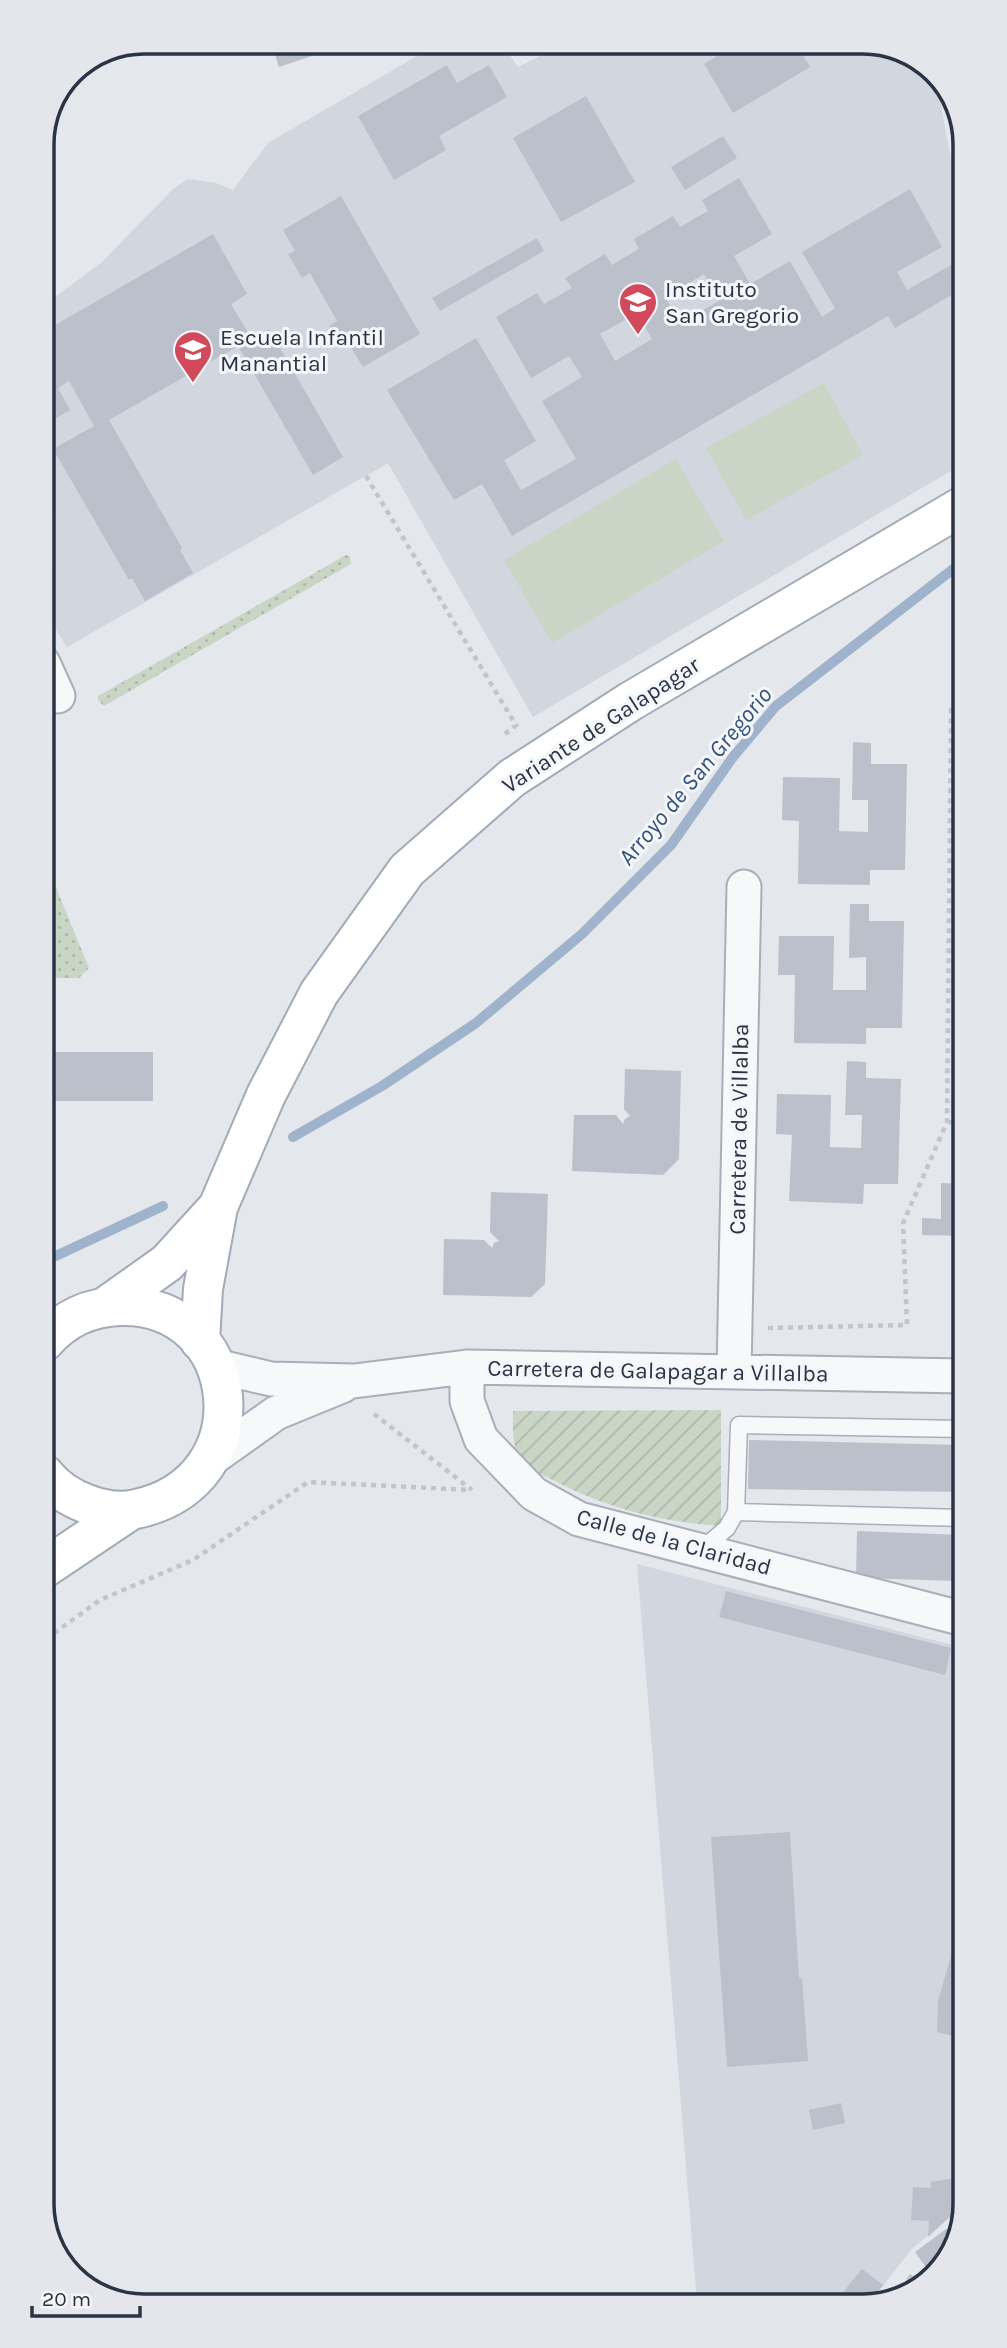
<svg xmlns="http://www.w3.org/2000/svg" width="1007" height="2348" font-family="Karla,sans-serif">
<defs>
<pattern id="grass-dots" width="8" height="8" patternUnits="userSpaceOnUse" patternTransform="scale(1.75)"><rect width="8" height="8" fill="#c9d6c5"/><path d="M2 2h.1M6 6h.1" fill="none" stroke="#adb8ab" stroke-width="1.8" stroke-linecap="round"/></pattern>
<pattern id="garden-furrows" width="10" height="10" patternUnits="userSpaceOnUse" patternTransform="scale(1.75)"><rect width="10" height="10" fill="#c9d6c5"/><path d="M-1 1l2-2M0 10L10 0M9 11l2-2" fill="none" stroke="#adb8ab"/></pattern>
</defs>
<rect width="100%" height="100%" fill="#e4e7ec"/>
<path fill="#d2d6de" d="M441 42H461L505 48 518 67 568 42H870L925 63 936 78 960 209 961 465 533 717 388 463 67 647 43 609V306L102 262 173 189 188 179 216 183 233 190 268 143Z
M637 1564 964 1648 965 2204 911 2250 871 2301 697 2302Z"/>
<path fill="url(#grass-dots)" d="M346 555 350 557 351 564 104 706 98 700V696Z
M44 858 89 968 79 978H44Z"/>
<path fill="url(#garden-furrows)" d="M721 1410V1526C661 1522 605 1508 551 1479 544 1476 533 1472 527 1467 511 1453 513 1430 513 1411Z"/>
<path fill="#c9d6c5" d="M824 383 863 455 746 520 706 448Z
M676 459 724 541 552 643 504 560Z"/>
<g fill="none" stroke-linecap="round" stroke-linejoin="round">
<path stroke="#9fb4cc" stroke-width="10" d="M293 1137 382 1086 476 1023 582 934 671 845 733 757 776 706 961 563
M45 1261 163 1206"/>
</g>
<path fill="#bbc0ca" fill-rule="evenodd" d="M271 42H351V43L279 67Z
M740 42H795L810 67 733 113 704 64Z
M447 65 457 83 489 65 507 97 439 136 446 150 394 180 358 116Z
M586 96 635 182 561 222 513 138Z
M723 136 737 158 685 190 671 167Z
M739 178 772 234 734 256 750 284 790 261 822 317 835 308 802 252 910 189 942 247 897 272 907 290 958 261 960 265V290L895 328 888 316 512 536 482 484 454 500 387 390 476 338 536 441 504 460 521 490 576 459 542 401 582 377 569 356 531 378 496 317 537 293 544 304 572 288 565 278 605 254 612 265 639 249 634 239 673 216 680 227 708 211 702 200ZM704 274 719 301 680 323 665 297ZM637 313 652 339 615 361 600 334Z
M341 196 420 334 363 367 349 344 342 348 329 326 337 321 310 273 302 278 288 254 295 251 283 230Z
M213 234 247 294 231 304 251 338 269 329 343 457 313 475 238 346 109 420 182 548 180 550 193 573 145 601 132 578 129 580 53 449 94 426 69 381 58 388 70 410 53 420 43 403V332Z
M537 238 544 251 440 311 432 298Z
M853 742 871 743V764H907L905 870H870V885L798 884 799 821 782 820 783 777 840 778 839 831 868 832V800H852Z
M850 904H869V921H904L902 1028H866V1044L794 1043 795 975H778L779 936H834L833 990H866V957L849 958Z
M44 1052H153V1101H45Z
M847 1061 866 1062V1078L901 1079 898 1184H864L863 1204 789 1201 792 1135 776 1134 777 1094 831 1095 830 1147 861 1148 862 1115H845Z
M625 1069 681 1071 679 1159 663 1175 572 1171 574 1115H616L623 1124 625 1119 630 1116 624 1109Z
M941 1183 962 1184 963 1236 922 1235V1218L941 1219Z
M491 1192 548 1194 545 1284 531 1297 443 1295 444 1239 484 1240 492 1248 494 1243 499 1241 490 1232Z
M957 1255H963V1306H956Z
M749 1440 963 1445V1492L748 1489Z
M857 1531 962 1535 963 1606H960L961 1581 856 1578Z
M726 1591 951 1648 945 1675 719 1617Z
M790 1832 799 1979 802 1978 808 2061 727 2067 711 1837Z
M964 1911 965 2039 937 2032 938 2001Z
M841 2103 845 2123 813 2130 809 2110Z
M965 2176V2203L928 2237 929 2221 911 2220 913 2187 930 2188 931 2182Z
M953 2224 957 2229 947 2258 945 2256 927 2269 915 2252Z
M862 2269 883 2285 871 2301H836Z
M910 2274 922 2282 893 2301Z"/>
<g fill="none" stroke-linecap="round" stroke-linejoin="round">
<defs>
<path id="service" d="M736 1512 963 1518
M700 1551 727 1528 736 1512 739 1425 963 1429"/>
<path id="minor" d="M43 663 58 696
M216 1366 271 1379 354 1381 467 1367 963 1376
M467 1367V1401L481 1439 534 1494 579 1519 964 1619
M734 1371 744 887
M210 1460 276 1413 342 1386"/>
<path id="primary" d="M105 1307 167 1263 218 1207
M45 1341C64 1319 90 1307 120 1306 243 1302 266 1481 136 1509 106 1516 65 1500 45 1475
M200 1341 203 1289 218 1207 266 1095 319 993 407 870 512 778 631 701 961 507
M46 1567 131 1510"/>
</defs>
<use href="#service" stroke="#a9aeb7" stroke-width="19"/>
<use href="#minor" stroke="#a9aeb7" stroke-width="37"/>
<use href="#primary" stroke="#a3abb8" stroke-width="42"/>
<path stroke="#c2c5cb" stroke-width="4.5" stroke-dasharray="5 5" stroke-linecap="butt" d="M366 476 517 727
M505 734 515 726
M947 1122 962 1123
M768 1328 907 1325 903 1223 947 1122 951 707 961 720
M374 1414 472 1490
M46 1639 100 1600 193 1560 308 1482 471 1490"/>
<use href="#service" stroke="#f7f8fa" stroke-width="16"/>
<use href="#minor" stroke="#f7f8fa" stroke-width="33"/>
<use href="#primary" stroke="#fff" stroke-width="38"/>
</g>
<defs>
<symbol id="school-pin" viewBox="-11 -11 22 30"><path d="M0 17L-7.5 6A9.5 9.5 0 1 1 7.5 6Z" fill="#d1495b" stroke="#f4f6f9"/><path d="M0-5L7-2L0 1L-7-2ZM-4 1L0 2.5L4 1V4Q0 6-4 4Z" fill="#fff"/></symbol>
</defs>
<g fill-rule="evenodd">
<use href="#school-pin" x="616" y="280" width="44" height="60"/>
<use href="#school-pin" x="171" y="328" width="44" height="60"/>
</g>
<g text-anchor="middle" dominant-baseline="central" stroke-width="6" stroke-linejoin="round" paint-order="stroke">
<g font-size="23" fill="#2b3445" stroke="#f4f6f9" text-anchor="start">
<text x="665" y="289">Instituto<tspan x="665" dy="26">San Gregorio</tspan></text>
<text x="220" y="337">Escuela Infantil<tspan x="220" dy="26">Manantial</tspan></text>
</g>
<g font-size="23" fill="#2b3445" stroke="#f4f6f9">
<text transform="translate(601 725) rotate(-33)">Variante de Galapagar</text>
<text transform="translate(739 1129) rotate(-89)">Carretera de Villalba</text>
<text transform="translate(658 1371) rotate(1)">Carretera de Galapagar a Villalba</text>
<text transform="translate(674 1542) rotate(15)">Calle de la Claridad</text>
</g>
<g font-size="24" font-style="italic" fill="#34527a" stroke="#f4f6f9">
<text transform="translate(695 776) rotate(-50)">Arroyo de San Gregorio</text>
</g>
</g>
<path d="M0 0H1007V2348H0ZM144 54H863A90 90 0 0 1 953 144V2204A90 90 0 0 1 863 2294H144A90 90 0 0 1 54 2204V144A90 90 0 0 1 144 54Z" fill="#e4e6eb" fill-rule="evenodd"/>
<path fill="none" stroke="#2b3445" stroke-width="3.5" d="M144 54H863A90 90 0 0 1 953 144V2204A90 90 0 0 1 863 2294H144A90 90 0 0 1 54 2204V144A90 90 0 0 1 144 54Z"/>
<path d="M32 2306v10h108v-10" fill="none" stroke="#2b3445" stroke-width="3.5"/>
<text x="42" y="2306" font-size="21" fill="#2b3445" stroke="#f4f6f9" stroke-width="5" paint-order="stroke">20 m</text>
</svg>
